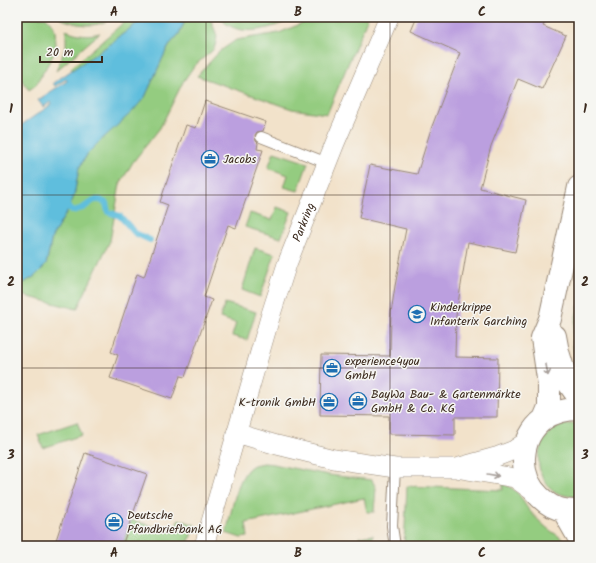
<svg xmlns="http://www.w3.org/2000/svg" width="596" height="563" font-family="Kalam,sans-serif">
<rect width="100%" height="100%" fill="#f6f6f2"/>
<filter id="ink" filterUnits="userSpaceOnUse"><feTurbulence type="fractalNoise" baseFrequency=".025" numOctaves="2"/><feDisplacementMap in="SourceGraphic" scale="8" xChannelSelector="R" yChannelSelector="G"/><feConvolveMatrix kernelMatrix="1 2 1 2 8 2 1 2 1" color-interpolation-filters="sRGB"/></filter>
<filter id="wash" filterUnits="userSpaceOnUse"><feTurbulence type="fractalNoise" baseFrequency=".012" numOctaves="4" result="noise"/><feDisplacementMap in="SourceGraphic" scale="16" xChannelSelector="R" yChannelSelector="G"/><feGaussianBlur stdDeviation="0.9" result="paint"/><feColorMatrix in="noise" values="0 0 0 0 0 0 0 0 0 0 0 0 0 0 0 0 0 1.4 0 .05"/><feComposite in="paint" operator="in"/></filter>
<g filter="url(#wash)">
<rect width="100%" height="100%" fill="#f2e2ca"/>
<path fill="#94cc80" stroke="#687b4f" d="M17 17H46L52 24 55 31 56 45 52 57 36 85 29 90 17 74Z
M59 17H115C102 25 89 27 74 23 69 21 64 21 59 17Z
M130 17H145L106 47 73 71 71 68Z
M183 17H207L211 20 217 36 215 46 213 50 194 66 183 82 160 128 133 162 120 184 110 241 77 309 17 294V287L35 276 46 265 52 237 69 208 74 196 79 168 88 153 100 141 145 97 165 53 171 43 179 34 184 23Z
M219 17H297C273 28 239 41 219 17Z
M312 17H368L327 114 292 109 197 76 220 51 236 40 279 33 305 22Z
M66 30C78 35 87 36 100 33L56 71 66 47Z
M274 152 308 163 298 191 284 187 288 175 268 168Z
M277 207 291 212 281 238 245 227 250 213 272 220Z
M255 248 275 254 260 297 242 290Z
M225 303 256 312 247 340 232 336 236 323 220 318Z
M579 305V368C569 343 573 330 579 305Z
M77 422 82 435 43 448 38 435Z
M577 423H579L578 497C570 496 562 496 554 491 534 476 533 445 553 430 560 425 568 424 577 423Z
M264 463 274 464 287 467 329 475 372 480 376 488 374 512H367L364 498 246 523 248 537 241 538 226 533C231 516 236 476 252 466 255 464 260 464 264 463Z
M503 484C521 491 519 497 529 510 534 516 541 523 547 528 554 534 563 537 568 546H404L407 486 503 490Z
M179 519 195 525 187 546H122L131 520 170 531 175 529Z
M373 535 371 546H361L359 537Z"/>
<path fill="#5fbedd" stroke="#4d747e" d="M145 17H183L184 23 179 34 171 43 165 53 145 97 132 112 100 141 88 153 79 168 74 196 69 208 52 237 46 265 35 276 17 287V128L52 104 51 102 43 107 38 100 67 81 66 79 55 86 53 83 106 47Z"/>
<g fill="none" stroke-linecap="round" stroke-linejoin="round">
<path stroke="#5fbedd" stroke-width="6" d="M69 208 73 211 83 208 94 200H100L106 203 108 212 120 216 135 233 150 240"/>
</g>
<g id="blocks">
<path fill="#bb9fdf" d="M417 17H547L543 26 566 36 542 89 518 79 491 146 480 188 526 200 515 252 468 242 456 316 455 357 498 358 497 417H455V435L389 434V416L320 415 321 355 390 356 391 313 395 286 406 229 359 218 370 165 417 174 431 129 460 53 411 31Z
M205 101 266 122 263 131 257 132 255 135 256 141 258 143 257 149 263 150 236 228 228 225 204 297 212 300 185 377 180 376 172 399 110 378 118 355 111 352 137 274 144 277 168 205 160 202 186 125 196 128Z
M85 453 147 474 122 546H54Z"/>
</g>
</g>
<g filter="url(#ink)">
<use href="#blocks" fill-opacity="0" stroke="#968674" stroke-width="1"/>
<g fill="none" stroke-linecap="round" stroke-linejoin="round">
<defs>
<path id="service" d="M261 137 327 163
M395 546 392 526 395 468"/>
<g id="minor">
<path d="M236 433 277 445 334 459 395 468H455L515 478 534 492"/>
<path d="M460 467 496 457 514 450 527 441"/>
<path id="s1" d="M204 546 271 314 287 264 335 143 389 17"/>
</g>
<path id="tertiary" d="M555 336 558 352 567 381 579 398
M579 409C567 409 554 412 544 419 519 438 517 476 540 497 546 503 555 509 564 510 568 511 574 511 579 511
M544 419 549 407V385L542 338 550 319 579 187
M563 510 579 538"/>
</defs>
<use href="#service" stroke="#968674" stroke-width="12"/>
<use href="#minor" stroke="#968674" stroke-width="20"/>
<use href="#tertiary" stroke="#968674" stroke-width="24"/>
<use href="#service" stroke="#fff" stroke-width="10"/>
<use href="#minor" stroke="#fff" stroke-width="19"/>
<use href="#tertiary" stroke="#fff" stroke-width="22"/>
</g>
<defs><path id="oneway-shaft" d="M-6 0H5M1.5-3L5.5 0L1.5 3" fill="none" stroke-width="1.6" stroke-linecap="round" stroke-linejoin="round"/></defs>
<g stroke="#a79f9a">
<use href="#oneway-shaft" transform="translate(547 370) rotate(80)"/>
<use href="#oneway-shaft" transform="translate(493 475) rotate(10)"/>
</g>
</g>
<path fill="none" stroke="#3b2a1e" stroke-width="1" stroke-opacity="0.55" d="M206 17V546M390 17V546M17 195H579M17 368H579"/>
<defs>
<symbol id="office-ring" viewBox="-11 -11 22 22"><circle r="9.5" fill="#f6f6f2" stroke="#1f6fb2" stroke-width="1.5"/><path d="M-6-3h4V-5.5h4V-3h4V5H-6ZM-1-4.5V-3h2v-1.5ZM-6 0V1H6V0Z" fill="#1f6fb2"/></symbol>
<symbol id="school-ring" viewBox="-11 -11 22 22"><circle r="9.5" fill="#f6f6f2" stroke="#1f6fb2" stroke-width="1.5"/><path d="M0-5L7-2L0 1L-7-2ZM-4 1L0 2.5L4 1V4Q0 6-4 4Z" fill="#1f6fb2"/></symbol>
</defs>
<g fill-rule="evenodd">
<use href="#office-ring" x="200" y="149" width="20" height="20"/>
<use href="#school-ring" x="407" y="304" width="20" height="20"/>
<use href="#office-ring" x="322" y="358" width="20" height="20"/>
<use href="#office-ring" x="348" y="391" width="20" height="20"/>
<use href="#office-ring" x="319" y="392" width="20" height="20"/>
<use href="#office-ring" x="104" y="512" width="20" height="20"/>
</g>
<g text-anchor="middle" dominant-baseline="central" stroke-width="3" stroke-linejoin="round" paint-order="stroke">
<g font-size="12" fill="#3b2a1e" stroke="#f6f6f2" text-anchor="start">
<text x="223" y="159">Jacobs</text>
<text x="430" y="307">Kinderkrippe<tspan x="430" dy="14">Infanterix Garching</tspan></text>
<text x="345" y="361">experience4you<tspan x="345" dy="14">GmbH</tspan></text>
<text x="371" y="394">BayWa Bau- &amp; Gartenmärkte<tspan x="371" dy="14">GmbH &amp; Co. KG</tspan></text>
<text x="316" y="402" text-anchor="end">K-tronik GmbH</text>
<text x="127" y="515">Deutsche<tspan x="127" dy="14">Pfandbriefbank AG</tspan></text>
</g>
<g font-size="12" fill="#3b2a1e" stroke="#f6f6f2">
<text stroke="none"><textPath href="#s1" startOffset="339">Parkring</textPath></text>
</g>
</g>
<rect width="596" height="563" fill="none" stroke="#f6f6f2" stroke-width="44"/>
<path d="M40 56v6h62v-6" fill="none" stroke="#3b2a1e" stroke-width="2"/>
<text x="46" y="56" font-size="12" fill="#3b2a1e" stroke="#f6f6f2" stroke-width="3" paint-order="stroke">20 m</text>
<rect x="22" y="22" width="552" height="519" fill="none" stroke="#3b2a1e" stroke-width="1.5"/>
<g font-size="13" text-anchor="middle" font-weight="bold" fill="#3b2a1e">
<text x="114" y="16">A</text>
<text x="298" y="16">B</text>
<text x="482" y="16">C</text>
<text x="11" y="113">1</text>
<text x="585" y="113">1</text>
<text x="11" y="286">2</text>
<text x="585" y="286">2</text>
<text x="11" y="459">3</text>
<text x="585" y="459">3</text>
<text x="114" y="557">A</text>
<text x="298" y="557">B</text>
<text x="482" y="557">C</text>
</g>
</svg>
